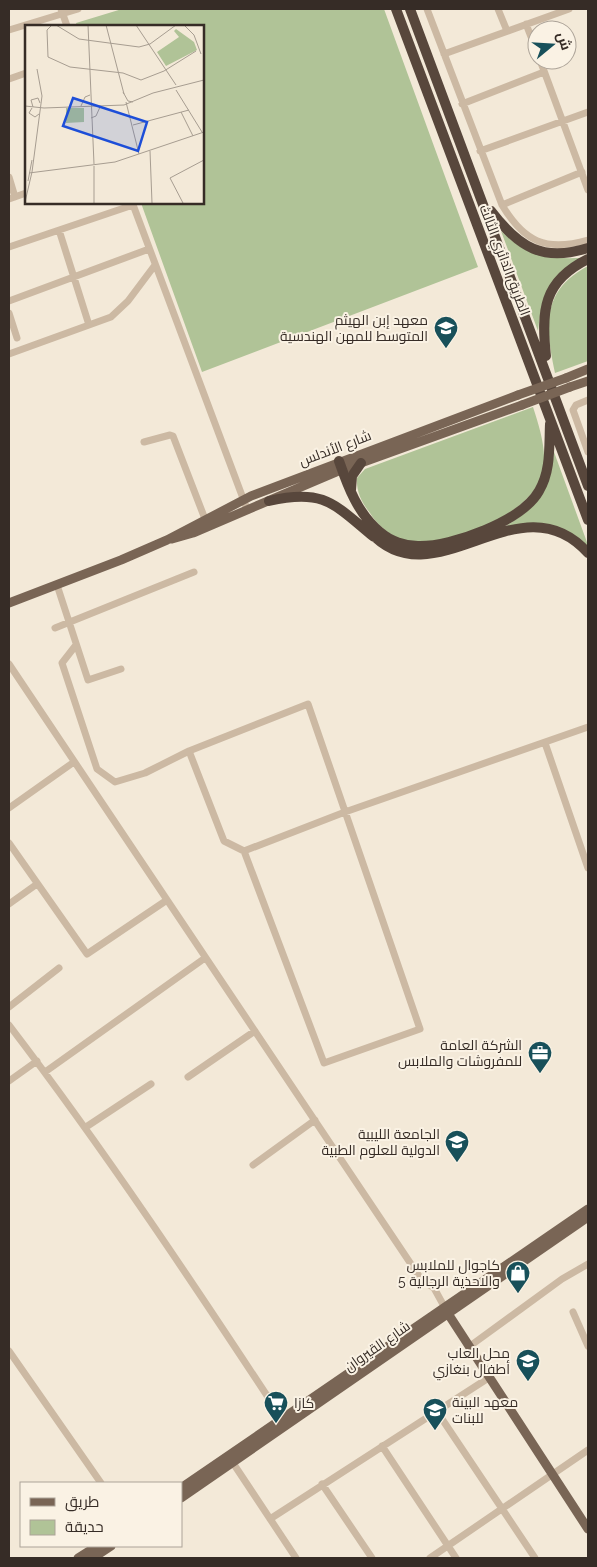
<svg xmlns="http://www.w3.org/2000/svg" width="597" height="1567" font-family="Raleway,Cairo,sans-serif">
<rect width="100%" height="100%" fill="#f3e9d8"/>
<path fill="#b0c397" d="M122 9H384L478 267 202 372 141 203 202 202V26H77L76 23Z
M501 231C528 256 543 259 580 258 549 287 543 288 538 331Z
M588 266V361L555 373C545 326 541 291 588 266Z
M533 407C540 429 549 456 541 478 527 516 451 545 413 542 396 540 379 528 370 513 362 503 356 492 357 478L365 469Z
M554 452 588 545V549L573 535 506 526C538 506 550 491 554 452Z"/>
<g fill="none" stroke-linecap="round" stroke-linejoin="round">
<path stroke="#ccb9a3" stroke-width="7" d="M61 9 67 26
M427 9 502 205 582 172
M498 9 507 31
M526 24 537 52
M9 30 78 9
M444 54 569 9
M540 60 588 190
M9 79 26 73
M462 104 544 72
M480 151 588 112
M9 177 15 197
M9 199 26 193
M132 202 247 509
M502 205C524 242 546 252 588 240
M59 230 89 325
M9 247 133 205
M9 301 149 249
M9 313 17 338
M9 354 111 317 128 301 155 265
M588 400 576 405 573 410 588 452
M144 442 170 435 173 436 205 519
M57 585 88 680 121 669
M55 628 194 572
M76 645 62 663 97 769 115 782 145 773 189 751 308 704 420 1029 324 1063 244 851 224 841 189 751
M9 664 421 1279 434 1288 445 1308
M545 743 588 868
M9 808 74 762
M9 843 87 954 167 900
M244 851 345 812 588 727
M9 904 37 884
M9 1007 59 968
M9 1025C106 1152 195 1286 283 1420
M45 1072 205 958
M188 1077 255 1031
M9 1081 37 1061
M86 1127 151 1084
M253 1165 315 1120
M573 1312 588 1346
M470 1346 562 1279 588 1264
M9 1351 101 1483
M436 1410 535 1558
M382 1446 456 1558
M233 1463 296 1558
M322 1484 372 1558
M270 1519 490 1377
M430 1558 588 1450"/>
<path stroke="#796555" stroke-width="9" d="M566 378 588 369
M570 387 588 381
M172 539 193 533 336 472 522 405
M9 603 121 560 167 540 251 496 518 395
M445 1309 588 1529
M181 1488 588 1209
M181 1498 588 1217
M78 1558 97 1546
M93 1558 111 1546"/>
<path stroke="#58473c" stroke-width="10" d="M396 9 588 520
M410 9 588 486
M491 211C519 248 543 262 588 248
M546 356C541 311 543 281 588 259
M339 461C348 487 358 514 380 532 390 541 405 546 418 546 452 547 522 521 539 491 551 471 549 447 550 424
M351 490 352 476 361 463
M269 501C324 488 334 504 374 537
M370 532C435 603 519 476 588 553"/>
<path stroke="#796555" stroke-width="9" d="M518 395 566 378
M522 405 570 387"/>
</g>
<defs>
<symbol id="school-pin" viewBox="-11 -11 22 30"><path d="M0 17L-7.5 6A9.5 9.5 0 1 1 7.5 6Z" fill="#18505a" stroke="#faf2e4"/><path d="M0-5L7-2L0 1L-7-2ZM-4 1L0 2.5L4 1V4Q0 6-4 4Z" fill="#fff"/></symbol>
<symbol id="office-pin" viewBox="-11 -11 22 30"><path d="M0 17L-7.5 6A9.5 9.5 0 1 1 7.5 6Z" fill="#18505a" stroke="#faf2e4"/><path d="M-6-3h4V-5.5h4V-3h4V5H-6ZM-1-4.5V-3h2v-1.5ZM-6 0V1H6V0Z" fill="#fff"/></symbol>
<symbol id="university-pin" viewBox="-11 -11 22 30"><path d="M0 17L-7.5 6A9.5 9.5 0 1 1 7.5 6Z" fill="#18505a" stroke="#faf2e4"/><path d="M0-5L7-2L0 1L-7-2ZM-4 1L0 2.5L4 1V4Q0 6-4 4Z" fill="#fff"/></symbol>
<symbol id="shop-pin" viewBox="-11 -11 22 30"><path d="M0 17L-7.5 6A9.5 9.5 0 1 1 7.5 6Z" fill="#18505a" stroke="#faf2e4"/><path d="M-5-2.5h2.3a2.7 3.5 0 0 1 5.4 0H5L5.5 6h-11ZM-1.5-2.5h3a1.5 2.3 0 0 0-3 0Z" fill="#fff"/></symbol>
<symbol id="supermarket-pin" viewBox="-11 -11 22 30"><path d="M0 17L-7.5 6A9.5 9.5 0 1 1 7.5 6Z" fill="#18505a" stroke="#faf2e4"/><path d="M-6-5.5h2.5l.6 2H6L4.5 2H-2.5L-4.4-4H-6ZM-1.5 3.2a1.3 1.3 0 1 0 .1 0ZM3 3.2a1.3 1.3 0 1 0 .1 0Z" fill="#fff"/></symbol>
</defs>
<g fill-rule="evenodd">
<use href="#school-pin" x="432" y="314" width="28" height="38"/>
<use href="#office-pin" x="526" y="1039" width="28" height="38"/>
<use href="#university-pin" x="443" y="1128" width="28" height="38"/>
<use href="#shop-pin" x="504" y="1259" width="28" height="38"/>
<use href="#school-pin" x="514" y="1347" width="28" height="38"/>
<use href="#supermarket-pin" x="262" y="1389" width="28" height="38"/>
<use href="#university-pin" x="421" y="1396" width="28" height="38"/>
</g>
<g text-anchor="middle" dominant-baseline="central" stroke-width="4" stroke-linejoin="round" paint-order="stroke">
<g font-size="14" fill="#362c26" stroke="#faf2e4">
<text transform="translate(505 260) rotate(69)">الطريق الدائري الثالث</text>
<text transform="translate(335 448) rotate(-21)">شارع الأندلس</text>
<text transform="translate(377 1346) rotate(-35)">شارع القيروان</text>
</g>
<g font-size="14" fill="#362c26" stroke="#faf2e4" text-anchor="end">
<text x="428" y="320">معهد إبن الهيثم<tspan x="428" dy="16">المتوسط للمهن الهندسية</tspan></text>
<text x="522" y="1045">الشركة العامة<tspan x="522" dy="16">للمفروشات والملابس</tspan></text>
<text x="440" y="1134">الجامعة الليبية<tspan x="440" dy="16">الدولية للعلوم الطبية</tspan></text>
<text x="500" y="1265">كاجوال للملابس<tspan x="500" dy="16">والاحذية الرجالية 5</tspan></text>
<text x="510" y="1353">محل العاب<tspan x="510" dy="16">أطفال بنغازي</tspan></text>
<text x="452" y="1402" text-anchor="start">معهد البينة<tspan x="452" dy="16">للبنات</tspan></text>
<text x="294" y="1403" text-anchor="start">كازا</text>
</g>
</g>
<g transform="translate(25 25)">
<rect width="179" height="179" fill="#f3e9d8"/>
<path d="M41 83H59V97L41 98Z" fill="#b0c397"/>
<path d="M151 4 169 17 172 25 141 41 132 27 154 12 149 6Z" fill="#b0c397"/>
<path fill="none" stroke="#a79d91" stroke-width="1" d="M27 0 22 5 23 32 45 42 98 48 116 55 139 46 171 26M31 0 54 14 114 22 125 19 151 0M63 0 69 139M81 0 99 69M111 0 151 60M159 0 169 10 176 29M151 65 177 107M98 67 103 76 108 77M101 77 114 129M0 81 19 83 99 80 128 68 179 55M56 81 60 72 65 70M8 82 6 75 13 73 15 78M7 83 4 88 10 92 14 89M156 87 168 111M66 93 71 91 75 82M108 100 164 85M125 126 127 178M69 141V178M4 148 90 137 179 107M3 156 7 135M0 177 7 147 17 71 12 44M158 178 145 153 179 135"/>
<path fill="#1d4ed8" fill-opacity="0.15" stroke="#1d4ed8" stroke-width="2.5" d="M48 73 122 97 113 126 38 101Z"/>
<rect width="179" height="179" fill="none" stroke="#362c26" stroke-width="2.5"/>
</g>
<rect width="597" height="1567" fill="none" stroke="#362c26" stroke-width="20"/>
<rect x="20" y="1482" width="162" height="65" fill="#faf2e4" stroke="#aca398"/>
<rect x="30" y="1498" width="25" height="8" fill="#796555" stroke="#aca398"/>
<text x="65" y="1507" font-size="15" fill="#362c26">طريق</text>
<rect x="30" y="1520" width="25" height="15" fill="#b0c397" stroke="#aca398"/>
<text x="65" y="1532" font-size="15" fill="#362c26">حديقة</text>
<g transform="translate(552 45) rotate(72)"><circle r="24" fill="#faf2e4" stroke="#aca398"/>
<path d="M0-4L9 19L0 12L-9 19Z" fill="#18505a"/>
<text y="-8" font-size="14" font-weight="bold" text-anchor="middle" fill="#362c26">ش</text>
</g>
</svg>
